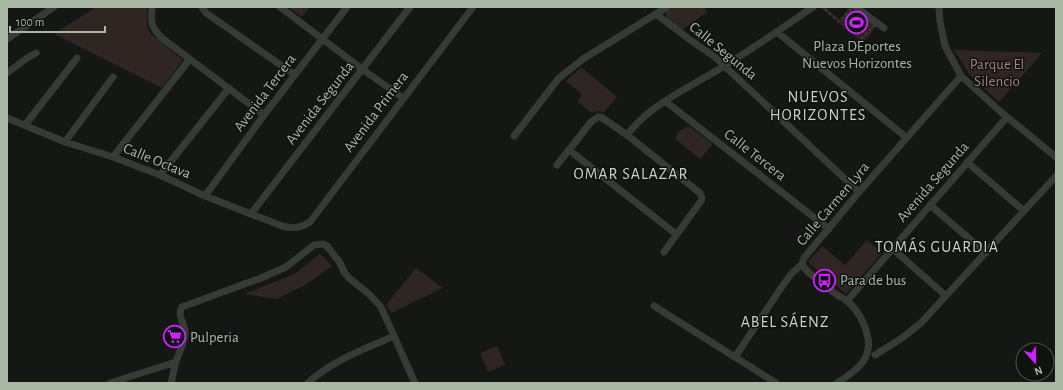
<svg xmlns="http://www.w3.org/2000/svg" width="1063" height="390" font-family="'Alegreya Sans',sans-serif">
<defs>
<pattern id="garden-dots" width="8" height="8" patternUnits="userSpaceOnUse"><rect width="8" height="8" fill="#2f2624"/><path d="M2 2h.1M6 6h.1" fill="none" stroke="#4a4341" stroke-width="1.8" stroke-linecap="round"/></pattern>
</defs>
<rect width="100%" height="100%" fill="#151715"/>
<path fill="#2f2624" d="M96 7H147V26L150 33 183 60 162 88 54 34Z
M288 7H310L302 17Z
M673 7H704L707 12 682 30 667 20 665 12Z
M954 50 1042 53 999 102 970 75Z
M581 67 617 97 604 112 597 111 592 113 578 102 582 94 566 81Z
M689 126 713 144 700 159 675 139 679 131Z
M867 240 882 253 846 294 808 262 822 246 845 265Z
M320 254 332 266 305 285 276 299 245 294 294 274Z
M416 268 443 288 391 313 386 305Z
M497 346 505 365 488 372 480 353Z"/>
<path fill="url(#garden-dots)" d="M820 7H826V8L840 20 848 9 846 7H853L877 25 863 43Z"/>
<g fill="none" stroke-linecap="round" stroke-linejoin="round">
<path stroke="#363c35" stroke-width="7" d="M152 7C151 23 150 26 162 38L264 115
M202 7 206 13 295 75
M280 7 362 69 403 98
M856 7 884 28
M939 7 940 22 945 46 961 76 1001 112 1056 157
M656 14 689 39 716 58 859 192
M777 32 907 138
M7 39 54 7
M7 73 27 58 36 53
M665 101 829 229
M7 118 65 142 113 157 160 175 205 196 282 226C293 229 300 228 310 222L473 7
M25 125 77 58
M627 135C651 103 691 87 724 66 754 48 784 27 813 7
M514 136 559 78 583 59 667 7
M65 142 113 77
M569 150 676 234
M113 157 190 59
M967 162 1024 211
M557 165 591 122 598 117H601L627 135 700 193 702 198 701 201 664 252
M160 175 229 88
M205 196 264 115 347 7
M930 205 986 253
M251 214 410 7
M893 249 946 296
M847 301 1007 117
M654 306 776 383
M875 355 902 338 921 323 1056 176
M735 357 781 288 792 273 802 264
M110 383 176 362
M171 383C173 376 174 368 176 361 179 353 184 344 185 334 186 324 176 317 182 307L261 278 286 267 314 245 323 244 327 246 340 263 344 272 349 278 369 294 381 307 415 383
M308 383C331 361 365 349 394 336
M837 383C854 372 872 361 868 338 865 323 859 311 847 301 842 297 836 295 832 291 827 287 822 283 817 279 812 275 805 271 802 264L804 258 859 192 961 76"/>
</g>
<defs>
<symbol id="stadium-ring" viewBox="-11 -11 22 22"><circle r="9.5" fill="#101210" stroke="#ca25ff" stroke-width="1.5"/><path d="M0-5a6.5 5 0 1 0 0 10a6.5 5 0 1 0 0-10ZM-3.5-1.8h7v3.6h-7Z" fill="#ca25ff"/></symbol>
<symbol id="bus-ring" viewBox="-11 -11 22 22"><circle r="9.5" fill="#101210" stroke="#ca25ff" stroke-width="1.5"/><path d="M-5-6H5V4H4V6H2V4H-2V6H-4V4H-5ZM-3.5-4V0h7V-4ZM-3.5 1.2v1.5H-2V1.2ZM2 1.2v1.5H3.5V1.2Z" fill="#ca25ff"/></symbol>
<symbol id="supermarket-ring" viewBox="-11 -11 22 22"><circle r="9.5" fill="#101210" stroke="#ca25ff" stroke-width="1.5"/><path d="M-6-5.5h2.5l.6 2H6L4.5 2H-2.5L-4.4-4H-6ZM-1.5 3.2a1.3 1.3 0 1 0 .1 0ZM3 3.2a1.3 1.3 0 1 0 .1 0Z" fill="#ca25ff"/></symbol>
</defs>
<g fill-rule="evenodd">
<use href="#stadium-ring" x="844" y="10" width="25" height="25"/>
<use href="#bus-ring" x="812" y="268" width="25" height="25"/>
<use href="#supermarket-ring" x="162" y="324" width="25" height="25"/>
</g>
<g text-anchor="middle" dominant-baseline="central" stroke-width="3" stroke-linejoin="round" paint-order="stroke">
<g font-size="15" fill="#a9b8a5" stroke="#101210" text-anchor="start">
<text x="857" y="46" text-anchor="middle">Plaza DEportes<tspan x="857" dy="17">Nuevos Horizontes</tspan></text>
<text x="840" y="280">Para de bus</text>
<text x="190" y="337">Pulperia</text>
</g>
<g font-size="15" fill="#a9b8a5" stroke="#101210">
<text transform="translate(723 51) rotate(39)">Calle Segunda</text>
<text transform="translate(265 93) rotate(-53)">Avenida Tercera</text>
<text transform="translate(320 103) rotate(-52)">Avenida Segunda</text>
<text transform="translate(376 112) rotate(-53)">Avenida Primera</text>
<text transform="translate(755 155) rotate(38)">Calle Tercera</text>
<text transform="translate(157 161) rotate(22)">Calle Octava</text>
<text transform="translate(933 182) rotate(-49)">Avenida Segunda</text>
<text transform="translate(833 204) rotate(-50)">Calle Carmen Lyra</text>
</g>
<g font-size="15" fill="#a5817a" stroke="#101210">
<text x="997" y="64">Parque El<tspan x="997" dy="17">Silencio</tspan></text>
</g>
<g font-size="16" letter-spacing="1" fill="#c9d4c7" stroke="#101210">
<text x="818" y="97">NUEVOS<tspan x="818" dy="18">HORIZONTES</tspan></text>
<text x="631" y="174">OMAR SALAZAR</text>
<text x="937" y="247">TOMÁS GUARDIA</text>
<text x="785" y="322">ABEL SÁENZ</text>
</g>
</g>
<rect width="1063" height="390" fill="none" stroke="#a9b8a5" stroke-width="16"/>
<g transform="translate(1035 362) rotate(159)"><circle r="19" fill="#101210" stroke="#4d544c"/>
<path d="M0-3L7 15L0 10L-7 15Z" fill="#ca25ff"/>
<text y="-6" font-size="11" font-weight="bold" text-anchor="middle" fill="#a9b8a5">N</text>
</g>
<path d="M10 26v6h95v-6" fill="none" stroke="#a9b8a5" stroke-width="2"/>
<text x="16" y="26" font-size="12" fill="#a9b8a5" stroke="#101210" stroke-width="3" paint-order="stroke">100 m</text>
</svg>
